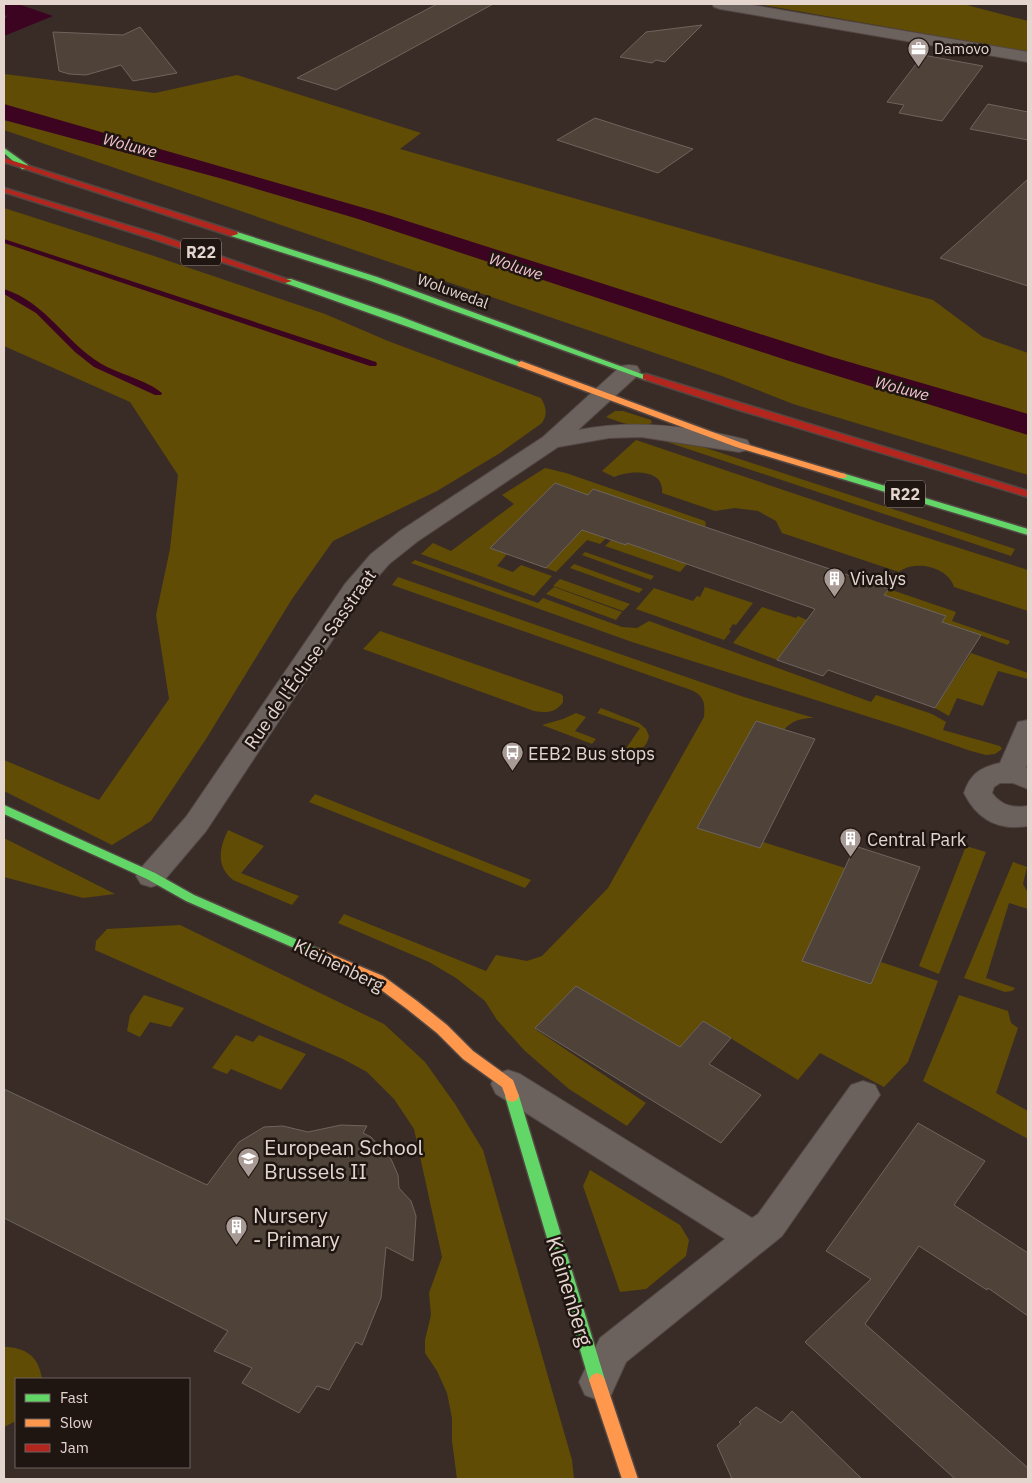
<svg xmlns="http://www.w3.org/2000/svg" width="1032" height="1483" font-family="'IBM Plex Sans',sans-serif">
<rect width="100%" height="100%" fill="#392c27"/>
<path fill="#604c05" d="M758 4H963L1028 21V52Z
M4 74 155 93 237 75 421 133 400 149 933 300 983 337 1028 353V475L793 404 722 376 4 130Z
M4 208 151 255 325 314 388 341 541 398C546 407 548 414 542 423L500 453 437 491 333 541 292 599 206 739 151 821 112 845 4 791V760L99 800 169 699 156 615 170 549 178 475 130 402 4 346Z
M615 411H623L651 420 652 423C637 429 619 422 606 417Z
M636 440 887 525 1028 570V611L954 587C949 567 914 559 899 572L782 533 776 521 758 511 735 508 715 511 662 493C665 468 629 470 614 477L602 471Z
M661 440 703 447 1015 549 1011 556Z
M545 468 566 473 705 521 706 525 704 527 588 495 555 483 490 548 507 554 497 566 513 572 521 565 552 576 534 596 421 554 433 543 451 551 514 504 502 495Z
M582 530 606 538 600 544 587 540 556 572 546 568Z
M611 540 625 545 627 543 687 564 680 572 605 546Z
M585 552 654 576 651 580 582 555Z
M415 560 538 603 543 598 622 627 637 628 649 621 871 702 876 695 932 714 946 722 943 730 1000 746 1002 749 995 754 986 755 971 751 904 728 632 642 411 563Z
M574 564 643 589 639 593 570 568Z
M398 577 744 697 814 718C802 718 792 720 784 730L756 721 697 828 760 848 763 842 845 868 803 961 871 984 881 962 938 981 908 1062 884 1087 820 1053 798 1080 703 1021 680 1047 576 986 535 1029 646 1103 627 1126 569 1089 525 1051 497 1020 485 1001 456 978 429 962 338 923 344 914 486 971 496 955 527 961 542 956 608 888 704 717C705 704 705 696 691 690L392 585Z
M560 579 630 604 623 611 553 586Z
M554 587 622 612 616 620 546 594Z
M705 587 753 603 736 625 733 624 729 630 731 631 724 640 636 609 654 588 693 601 697 596 700 597Z
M889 589 956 612 952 621 1010 641 1008 645 942 622 884 595Z
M762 607 796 618 798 616 807 620 777 660 733 643Z
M380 631 561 694 563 696V702C556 713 546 713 534 711L363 649Z
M971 653 1028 673V679L998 671 983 706 957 698 949 716 935 708Z
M601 708 639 723 646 729 649 736C647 749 635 755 623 753L640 728 597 713Z
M576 713 586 717 575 731 596 739 592 744 542 725 563 719Z
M315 794 531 880 525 888 309 802Z
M228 830 264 846 241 873 299 896 292 905 233 880C216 866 219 849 228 830Z
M4 838 115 894 83 898 4 877Z
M966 846 986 852 939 974 919 966Z
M1013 862 1027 867 1023 884 1028 893V909L1009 903 986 978 1015 988 1012 991 1005 992 964 978Z
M180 925 384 1024 425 1062 455 1104 483 1150 572 1460 574 1479H457L452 1441V1418L447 1393 437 1371 425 1353V1340L431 1315 429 1293 442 1257 414 1129 394 1099 367 1072 343 1059 95 950 96 941 107 929Z
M144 995 184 1008 171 1027 150 1022 140 1037 127 1031 130 1015Z
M959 995 1008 1011 1011 1023 1018 1028 996 1093 1028 1111V1139L923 1081Z
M236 1035 253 1042 259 1035 306 1054 281 1090 231 1069 227 1074 212 1068Z
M590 1170 680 1225 689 1240 686 1256 646 1289 620 1292 583 1186Z
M4 1347C26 1347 39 1357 42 1379H16V1421L4 1427Z"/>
<path fill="#3c0420" d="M4 4H18L53 16 4 36V20L7 16 4 15Z
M4 104 385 214 832 357 1028 414V435L786 360 355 218 223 179 4 120Z"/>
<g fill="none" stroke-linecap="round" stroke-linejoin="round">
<path fill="#3c0420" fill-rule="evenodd" d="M4 239 376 362 377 364 376 366H370L4 243Z
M4 289C47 303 65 342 100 363 118 374 147 380 162 393L161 395H155L94 367 75 352 36 313 4 294Z"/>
</g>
<path fill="#4f4238" stroke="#6e645e" d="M437 4H493L336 90 297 78Z
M702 25 665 62 656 60 652 63 620 57 646 32Z
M140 27 177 73 133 81 121 65 86 75 69 74 59 71 53 32 123 35Z
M923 55 983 66 942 121 899 113 904 105 887 102Z
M988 104 1028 112V140L970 129Z
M595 118 623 127 693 149 658 173 557 140Z
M1028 179V286L940 258 971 231Z
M555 483 588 495 593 489 889 589 884 595 946 616 942 622 981 635 935 708 828 670 823 676 777 660 815 609 627 543 626 545 582 530 546 568 490 548Z
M756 721 815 739 760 848 697 828Z
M855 846 920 867 871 984 802 961Z
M576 986 680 1047 703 1021 731 1038 709 1064 761 1095 721 1143 535 1028Z
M4 1089 207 1185 239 1142 264 1127 283 1126 308 1132 341 1125 367 1126 363 1133 371 1137 391 1159 398 1175 399 1188 411 1201 416 1216 413 1261 386 1247 381 1298 362 1345 356 1342 329 1390 317 1386 299 1413 242 1383 252 1368 214 1351 228 1331 4 1218Z
M918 1123 985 1161 954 1205 1028 1253V1316L988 1288 987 1290 919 1246 865 1324 1028 1468V1479H955L805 1342 871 1279 826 1251Z
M756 1407 781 1423 792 1411 862 1479H732L717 1445 741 1424 739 1422Z"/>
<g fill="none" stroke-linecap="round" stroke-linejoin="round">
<defs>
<path id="street" d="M712 4H746L1028 52V62L720 9 714 7Z
M629 365 637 366 640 371 637 376 578 430C634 419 692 426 747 440L750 445 747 450 739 452 641 437 609 438 558 447 418 541 389 564 363 594 206 831 161 884 151 887 141 884 136 876 141 868 186 817 345 584 371 554 400 531 543 437 621 366Z
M1028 720V762L1026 768H1028V789L1013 783H1000L994 787 992 793C1002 806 1013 808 1028 806V826C998 831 977 819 964 793 970 774 981 767 1000 763L1018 722Z
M508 1070 520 1074 752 1218 758 1214 851 1085 863 1081 875 1085 880 1095 782 1236 626 1362 611 1395 598 1400 585 1395 579 1382 600 1338 725 1239 496 1094 491 1084 496 1074Z"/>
<path id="fast" d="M4 148 28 165V169H22L4 153Z
M231 232H237L377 277 650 377 646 380 643 379 371 281 231 236Z
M285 279H291L399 316 525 364 521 367 518 366 285 283Z
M842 473 1028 529V535L839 478 837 476Z
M4 805 155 873 194 895 323 951 325 954 323 957 319 959 315 957 186 901 147 879 4 814Z
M512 1090 517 1092 519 1096 605 1380 602 1385 597 1387 592 1385 589 1380 505 1096 507 1092Z"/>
<path id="slow" d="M521 361 742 443 845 474 847 476 845 478H839L736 447 518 366 517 364Z
M319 949 383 976 417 1001 447 1025 473 1051 513 1080 519 1096 517 1100 512 1102 507 1100 502 1087 463 1059 437 1033 407 1009 373 984 315 957 313 954 315 951Z
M597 1373 602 1375 605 1380 638 1479H622L589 1380 592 1375Z"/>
<path id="jam" d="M4 158 237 232 238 234 231 236 4 162Z
M4 188 159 235 292 281 285 283 153 239 4 192Z
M646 374 1028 491V497L739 410 643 379V375Z"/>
</defs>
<use href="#street" stroke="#534743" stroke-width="2"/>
<use href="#fast" stroke="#534743" stroke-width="3"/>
<use href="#slow" stroke="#534743" stroke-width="3"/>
<use href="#jam" stroke="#534743" stroke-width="3"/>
<use href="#street" fill="#6b625d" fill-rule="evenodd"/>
<use href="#fast" fill="#63d668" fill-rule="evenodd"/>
<use href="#slow" fill="#ff974d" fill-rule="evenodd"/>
<use href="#jam" fill="#b3261e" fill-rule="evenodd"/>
</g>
<defs>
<symbol id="office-pin" viewBox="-11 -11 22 30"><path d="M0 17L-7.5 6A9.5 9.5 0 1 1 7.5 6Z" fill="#a89a94" stroke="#1f1511"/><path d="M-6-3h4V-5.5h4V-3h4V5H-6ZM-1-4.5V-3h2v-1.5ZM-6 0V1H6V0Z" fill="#fff"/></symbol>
<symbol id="building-pin" viewBox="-11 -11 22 30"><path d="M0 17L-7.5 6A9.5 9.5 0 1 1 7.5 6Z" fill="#a89a94" stroke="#1f1511"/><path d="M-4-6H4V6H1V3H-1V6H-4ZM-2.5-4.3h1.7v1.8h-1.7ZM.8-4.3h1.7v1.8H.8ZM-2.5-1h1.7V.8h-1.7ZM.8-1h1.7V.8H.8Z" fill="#fff"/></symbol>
<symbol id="bus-pin" viewBox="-11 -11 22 30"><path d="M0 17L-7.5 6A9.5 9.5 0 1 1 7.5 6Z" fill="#a89a94" stroke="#1f1511"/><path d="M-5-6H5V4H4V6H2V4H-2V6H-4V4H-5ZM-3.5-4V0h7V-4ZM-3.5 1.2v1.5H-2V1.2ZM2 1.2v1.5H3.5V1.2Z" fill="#fff"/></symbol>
<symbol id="school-pin" viewBox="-11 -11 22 30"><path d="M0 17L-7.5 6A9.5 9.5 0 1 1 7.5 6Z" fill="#a89a94" stroke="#1f1511"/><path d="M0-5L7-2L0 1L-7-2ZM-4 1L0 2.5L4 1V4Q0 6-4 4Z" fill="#fff"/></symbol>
</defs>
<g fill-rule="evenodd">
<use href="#office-pin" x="906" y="36" width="25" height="34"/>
<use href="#building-pin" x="822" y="566" width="25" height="34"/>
<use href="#bus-pin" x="500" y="740" width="25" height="34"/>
<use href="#building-pin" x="838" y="826" width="25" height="34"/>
<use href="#school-pin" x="236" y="1146" width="25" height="34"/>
<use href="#building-pin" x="224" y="1214" width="25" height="34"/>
</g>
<g text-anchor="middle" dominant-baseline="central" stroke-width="5" stroke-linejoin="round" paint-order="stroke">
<g font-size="15" fill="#e4d5cf" stroke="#1f1511" text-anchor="start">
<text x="934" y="48">Damovo</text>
</g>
<g font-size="15" fill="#e4d5cf" stroke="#1f1511">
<text transform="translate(453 291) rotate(20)">Woluwedal</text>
</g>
<g font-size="16" font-style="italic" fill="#f6c3d5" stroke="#1f1511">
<text transform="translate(130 145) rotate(15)">Woluwe</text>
<text transform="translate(516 266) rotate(18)">Woluwe</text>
<text transform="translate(902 388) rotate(15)">Woluwe</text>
</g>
<g fill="#1f1511" stroke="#a99b96" stroke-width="1">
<rect x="181" y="238.5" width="40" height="27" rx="4"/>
<rect x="885" y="480.5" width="40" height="27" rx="4"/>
</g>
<g font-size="16" font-weight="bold" fill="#e4d5cf">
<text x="201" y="252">R22</text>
<text x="905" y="494">R22</text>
</g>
<g font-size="18" fill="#e4d5cf" stroke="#1f1511" text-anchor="start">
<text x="850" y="578">Vivalys</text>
<text x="528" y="753">EEB2 Bus stops</text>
<text x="867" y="839">Central Park</text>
</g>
<g font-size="18" fill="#e4d5cf" stroke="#1f1511">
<text transform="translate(310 659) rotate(-55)">Rue de l'Écluse - Sasstraat</text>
<text transform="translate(339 965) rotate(26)">Kleinenberg</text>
</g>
<g font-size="21" fill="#e4d5cf" stroke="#1f1511" text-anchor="start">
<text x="264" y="1147">European School<tspan x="264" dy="24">Brussels II</tspan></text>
<text x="253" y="1215">Nursery<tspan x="253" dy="24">- Primary</tspan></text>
</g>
<g font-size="21" fill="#e4d5cf" stroke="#1f1511">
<text transform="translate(570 1291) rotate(73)">Kleinenberg</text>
</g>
</g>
<rect width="1032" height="1483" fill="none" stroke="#e4d5cf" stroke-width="10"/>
<rect x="15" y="1378" width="175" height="90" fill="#1f1511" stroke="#6e625d"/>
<rect x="25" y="1394" width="25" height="8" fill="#63d668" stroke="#6e625d"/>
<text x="60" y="1403" font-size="15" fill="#e4d5cf">Fast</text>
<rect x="25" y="1419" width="25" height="8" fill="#ff974d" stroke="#6e625d"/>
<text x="60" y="1428" font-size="15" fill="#e4d5cf">Slow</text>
<rect x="25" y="1444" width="25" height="8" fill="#b3261e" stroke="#6e625d"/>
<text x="60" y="1453" font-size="15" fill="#e4d5cf">Jam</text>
</svg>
